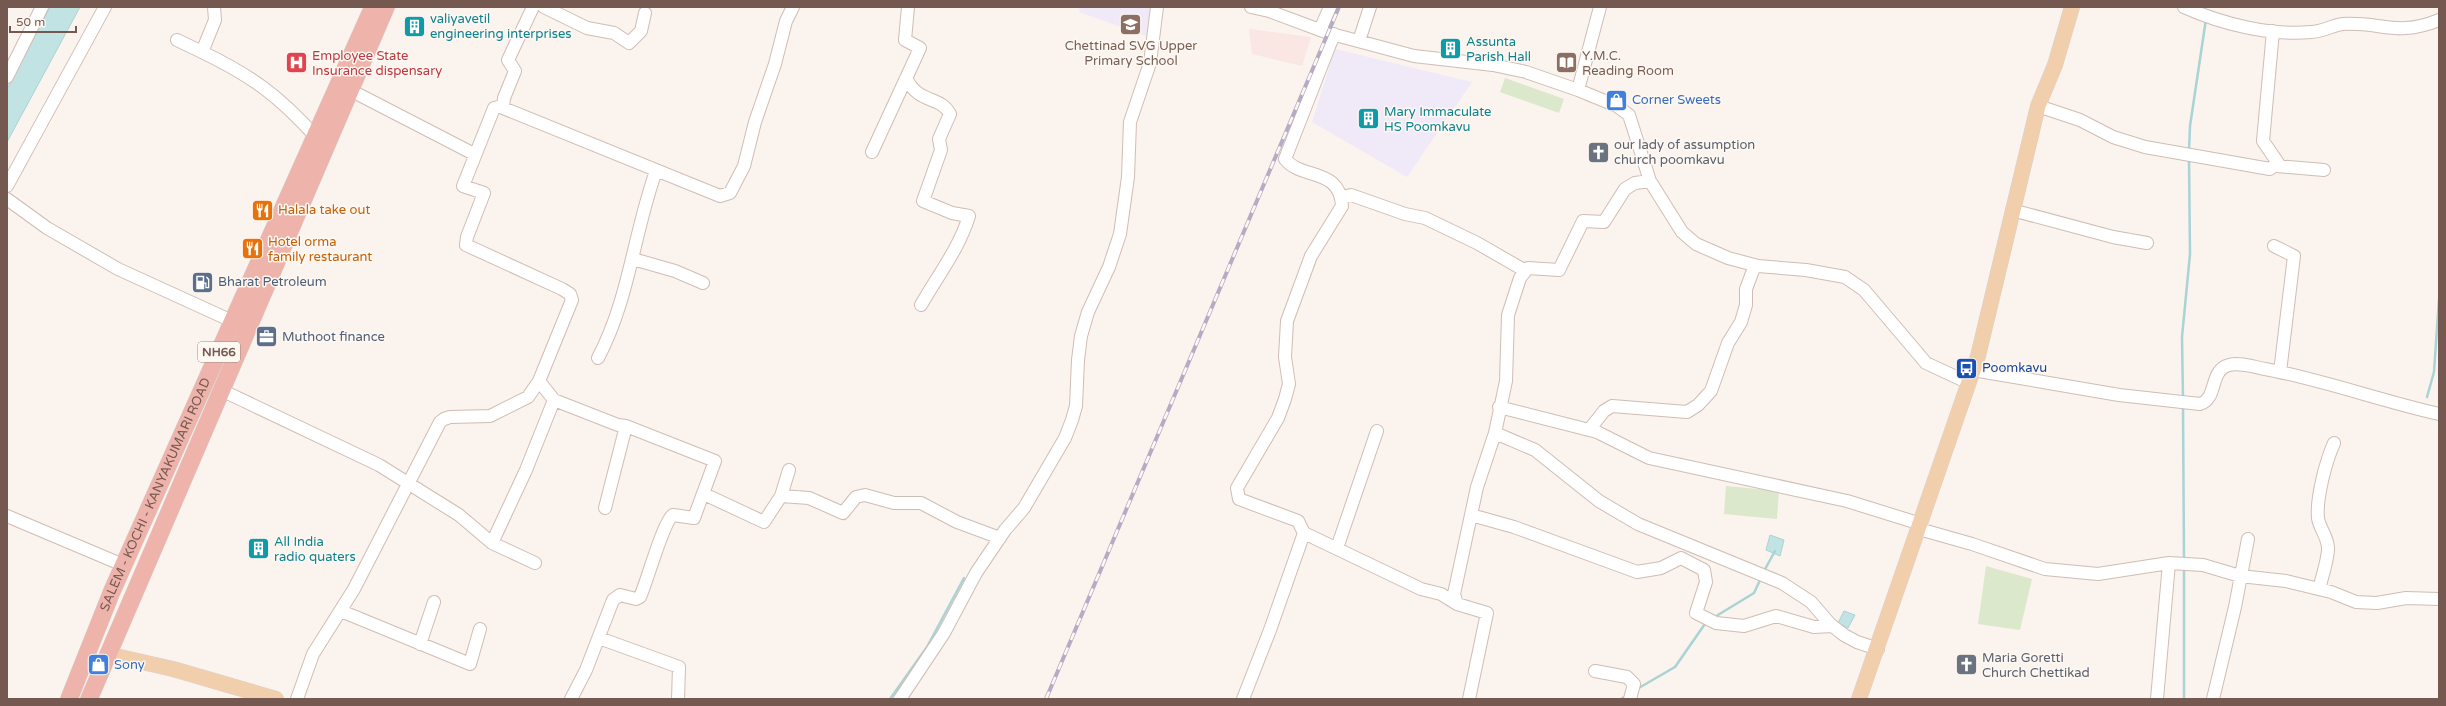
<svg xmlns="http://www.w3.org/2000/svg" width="2446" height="706" font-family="'Varela Round',sans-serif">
<rect width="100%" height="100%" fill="#fbf3ed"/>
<path fill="#fae6e2" d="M1249 29 1311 37 1302 66 1252 54Z"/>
<path fill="#f0e9f8" d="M1080 7H1153L1147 36 1079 12Z
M1335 49 1472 82 1407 177 1312 122Z"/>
<path fill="#dbe8cc" d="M1505 78 1564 99 1559 113 1500 92Z
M1726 486 1779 491 1777 519 1724 514Z
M1986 566 2032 579 2020 630 1978 624Z"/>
<path fill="#c2e3e3" stroke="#a9d3d4" d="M50 7H80L7 142V89Z
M1770 535 1784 540 1780 556 1766 550Z
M1844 611 1855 615 1848 628 1838 623Z"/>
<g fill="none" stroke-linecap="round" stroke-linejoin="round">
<path stroke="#a9d3d4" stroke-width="2.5" d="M2189 151 2190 126 2206 19
M2427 397 2434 372 2439 299
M2183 399 2182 337 2190 254 2189 158
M2183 406 2184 561
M2184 568V699
M1764 571 1775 551
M1713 618 1754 593 1761 578
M1637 689 1675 667 1707 621
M890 699 927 647 964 578
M1621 699 1626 696"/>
<defs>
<path id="minor" d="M214 7 215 20 202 52C252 76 279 96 316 137
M533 7 508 60 515 71 504 98 503 108 720 196 730 193 744 166 755 122 775 64 786 21 793 7
M544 7 587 28 614 33 629 43 641 31 645 13
M1251 7 1269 11 1328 33 1414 56 1493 65 1526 72 1578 90 1617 106 1629 115 1650 181 1682 232 1696 244 1728 258 1758 266 1806 270 1845 277 1864 290 1926 363 1969 383
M2184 7C2222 24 2270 36 2311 32 2322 32 2333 25 2343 24 2383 22 2397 37 2439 20
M1320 30 1330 7
M1334 34 1285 159C1301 180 1340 167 1342 206L1311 256 1287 321 1285 357 1289 384 1285 399 1278 418 1237 488 1239 499 1298 521 1304 533 1421 589 1441 594 1457 604
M177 40 202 52
M1359 41 1370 7
M7 77 42 7
M906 78C919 105 940 95 950 114L939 139 941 150 923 201 952 213 969 216C959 249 938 275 921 305
M350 90 474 154
M1578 90 1600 7
M2038 106 2080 120 2113 137 2145 147 2270 169 2278 163 2263 141 2273 31
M872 152 920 48 905 40 908 7
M2277 166 2324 170
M7 186 105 7
M1342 197 1351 195 1405 214 1425 218 1477 243 1524 270
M7 199 47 228 118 269 232 321
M2012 210 2113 237 2147 243
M2274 246 2294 256 2280 372
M633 259 675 271 703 283
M598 358C629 300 634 232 656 171
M1973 370 2119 395 2200 404C2218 399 2209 370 2229 365 2240 362 2254 367 2265 369 2324 380 2381 401 2439 414
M221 390 379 465 459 515 492 543 526 470 554 400 539 381
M554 400 618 425 626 426 715 461 694 518 673 515C663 522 647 582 640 597L636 599 620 595 613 600 586 670 571 699
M1499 407 1597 432 1649 458 1847 501 1921 524
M1589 430 1604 411 1612 406 1687 412 1698 405 1711 391 1728 343 1741 322 1746 305V289L1755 265
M1495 433 1535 450 1599 501 1638 524 1782 583 1811 602 1830 624 1844 635 1857 642 1878 649
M704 494 764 522 781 496 809 498 843 513 856 497 865 495 894 503H921L957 522 1000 538
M781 496 789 470
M605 508 626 426
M1471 515 1514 527 1637 572 1661 568 1681 558 1704 570 1706 582 1696 613 1716 623 1744 626 1776 616 1814 627 1832 626
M7 516 123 565
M1919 529 1972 544 2045 569 2098 574 2169 563 2203 565 2240 576 2286 581 2331 592 2356 602 2377 603 2406 598 2439 599
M492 543 535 563
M1337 548 1377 431
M2319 589C2322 577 2327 563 2328 550 2329 538 2319 528 2318 518 2316 498 2326 461 2334 443
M341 611 470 664 480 629
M599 638 679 667 678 699
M420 644 434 602
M1595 671 1627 677 1634 684 1630 699
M297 699 313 654 354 589 440 422 444 419 450 417 490 416 528 397 539 381 572 300 570 294 562 289 466 245 467 237 484 193 463 186 494 108 502 106
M900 699 944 633 976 573 1005 530 1024 508 1065 438 1072 420 1076 406 1078 360 1081 336 1088 312 1109 267 1120 234 1128 177 1130 122 1150 63 1157 7
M1243 699 1270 630 1304 533
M1469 699 1487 613 1457 604 1454 594 1477 487 1495 433 1506 381 1508 315 1520 278 1528 268 1559 270 1583 221 1604 222 1625 189 1635 183 1650 181
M2157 699 2169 563
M2213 699 2235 607 2248 539"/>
<path id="major" d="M107 654 173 669 276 699
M1859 699 1978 356 2038 106 2055 65 2072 7"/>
<g id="highway">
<path id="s1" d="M69 699 112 591 373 7"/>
<path d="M89 699 386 7"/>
</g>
</defs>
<use href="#minor" stroke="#cfbdb5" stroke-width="14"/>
<use href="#major" stroke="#d8d1ce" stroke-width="16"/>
<use href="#highway" stroke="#d8d1ce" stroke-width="18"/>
<use href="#minor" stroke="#fff" stroke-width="12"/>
<use href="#major" stroke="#f2cfac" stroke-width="15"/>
<use href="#highway" stroke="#eeb3aa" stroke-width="17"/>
<defs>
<path id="rail" d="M1046 699 1339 7"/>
</defs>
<use href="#rail" stroke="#b5abc5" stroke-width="4"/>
<use href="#rail" stroke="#fef8f3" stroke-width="2.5" stroke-dasharray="8" stroke-linecap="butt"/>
</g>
<defs>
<symbol id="school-square" viewBox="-11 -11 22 22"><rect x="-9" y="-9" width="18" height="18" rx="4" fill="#8d6e63" stroke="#fef8f3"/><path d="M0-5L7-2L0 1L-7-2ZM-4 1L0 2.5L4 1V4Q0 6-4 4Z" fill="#fff"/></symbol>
<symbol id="building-square" viewBox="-11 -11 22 22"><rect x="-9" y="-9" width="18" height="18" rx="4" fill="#0f9aa8" stroke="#fef8f3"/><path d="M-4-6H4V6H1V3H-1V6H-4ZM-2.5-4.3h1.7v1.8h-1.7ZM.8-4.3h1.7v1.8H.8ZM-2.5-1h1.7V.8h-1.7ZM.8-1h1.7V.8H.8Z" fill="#fff"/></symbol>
<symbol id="hospital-square" viewBox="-11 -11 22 22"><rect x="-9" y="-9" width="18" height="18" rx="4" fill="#e0444e" stroke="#fef8f3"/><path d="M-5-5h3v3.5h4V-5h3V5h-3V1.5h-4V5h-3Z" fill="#fff"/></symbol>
<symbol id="library-square" viewBox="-11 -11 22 22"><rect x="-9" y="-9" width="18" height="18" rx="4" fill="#8d6e63" stroke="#fef8f3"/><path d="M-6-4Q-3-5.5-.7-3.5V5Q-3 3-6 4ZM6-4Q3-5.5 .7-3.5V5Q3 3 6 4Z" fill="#fff"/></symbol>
<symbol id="shop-square" viewBox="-11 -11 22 22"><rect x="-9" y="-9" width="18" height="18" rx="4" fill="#3f7fe0" stroke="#fef8f3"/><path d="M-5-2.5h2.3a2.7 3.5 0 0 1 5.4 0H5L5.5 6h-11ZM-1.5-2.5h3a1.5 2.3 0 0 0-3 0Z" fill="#fff"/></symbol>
<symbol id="church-square" viewBox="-11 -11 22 22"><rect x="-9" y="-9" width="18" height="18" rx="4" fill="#6b7280" stroke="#fef8f3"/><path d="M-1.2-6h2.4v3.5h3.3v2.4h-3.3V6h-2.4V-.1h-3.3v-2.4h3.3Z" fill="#fff"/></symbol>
<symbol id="restaurant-square" viewBox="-11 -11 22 22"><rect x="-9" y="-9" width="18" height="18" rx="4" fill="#e8710a" stroke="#fef8f3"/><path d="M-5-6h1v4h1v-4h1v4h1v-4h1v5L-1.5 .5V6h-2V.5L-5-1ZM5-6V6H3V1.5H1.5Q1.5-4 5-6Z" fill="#fff"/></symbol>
<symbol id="fuel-square" viewBox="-11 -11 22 22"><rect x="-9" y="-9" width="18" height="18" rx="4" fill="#5c6f8a" stroke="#fef8f3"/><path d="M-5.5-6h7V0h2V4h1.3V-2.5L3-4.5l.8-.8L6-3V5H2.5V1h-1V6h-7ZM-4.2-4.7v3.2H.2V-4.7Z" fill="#fff"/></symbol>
<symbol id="office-square" viewBox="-11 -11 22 22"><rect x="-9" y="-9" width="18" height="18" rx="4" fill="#5c6f8a" stroke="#fef8f3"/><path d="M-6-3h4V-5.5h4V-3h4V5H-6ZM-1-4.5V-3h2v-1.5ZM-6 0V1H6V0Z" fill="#fff"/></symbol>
<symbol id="bus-square" viewBox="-11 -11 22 22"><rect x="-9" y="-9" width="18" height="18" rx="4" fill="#1a4fb4" stroke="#fef8f3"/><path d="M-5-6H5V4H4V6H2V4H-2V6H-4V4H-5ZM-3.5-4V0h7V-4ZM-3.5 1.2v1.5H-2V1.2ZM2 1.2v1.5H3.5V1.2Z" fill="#fff"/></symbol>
</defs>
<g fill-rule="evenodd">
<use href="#school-square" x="1118" y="12" width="25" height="25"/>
<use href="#building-square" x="402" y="14" width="25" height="25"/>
<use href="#building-square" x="1438" y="36" width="25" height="25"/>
<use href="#hospital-square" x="284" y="50" width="25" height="25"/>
<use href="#library-square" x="1554" y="50" width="25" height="25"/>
<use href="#shop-square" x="1604" y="88" width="25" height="25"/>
<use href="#building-square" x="1356" y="106" width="25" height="25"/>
<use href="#church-square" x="1586" y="140" width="25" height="25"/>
<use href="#restaurant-square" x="250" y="198" width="25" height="25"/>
<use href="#restaurant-square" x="240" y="236" width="25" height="25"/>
<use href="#fuel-square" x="190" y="270" width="25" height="25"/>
<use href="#office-square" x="254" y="324" width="25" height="25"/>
<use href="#bus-square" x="1954" y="356" width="25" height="25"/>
<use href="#building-square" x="246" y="536" width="25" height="25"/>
<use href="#shop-square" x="86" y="652" width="25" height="25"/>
<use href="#church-square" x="1954" y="652" width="25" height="25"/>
</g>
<g text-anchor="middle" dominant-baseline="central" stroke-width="3" stroke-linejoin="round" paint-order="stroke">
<rect fill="#fef8f3" stroke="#9e8982" stroke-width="1" x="198" y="342" width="42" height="20" rx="3"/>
<g font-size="12" font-weight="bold" fill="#755951">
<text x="219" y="352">NH66</text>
</g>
<g font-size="13" fill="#0d838f" stroke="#fef8f3" text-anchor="start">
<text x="430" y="19">valiyavetil<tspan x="430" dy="15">engineering interprises</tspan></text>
<text x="1466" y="42">Assunta<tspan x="1466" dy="15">Parish Hall</tspan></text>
<text x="1384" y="112">Mary Immaculate<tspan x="1384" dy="15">HS Poomkavu</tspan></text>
<text x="274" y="542">All India<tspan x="274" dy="15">radio quaters</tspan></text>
</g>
<g font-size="13" fill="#785e54" stroke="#fef8f3">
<text x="1131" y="46">Chettinad SVG Upper<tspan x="1131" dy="15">Primary School</tspan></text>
<text x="1582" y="56" text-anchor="start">Y.M.C.<tspan x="1582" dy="15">Reading Room</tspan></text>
</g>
<g font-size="13" fill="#be3a42" stroke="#fef8f3" text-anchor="start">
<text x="312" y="56">Employee State<tspan x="312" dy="15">Insurance dispensary</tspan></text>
</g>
<g font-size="13" fill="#366cbe" stroke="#fef8f3" text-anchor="start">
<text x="1632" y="100">Corner Sweets</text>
<text x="114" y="665">Sony</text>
</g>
<g font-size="13" fill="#5b616d" stroke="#fef8f3" text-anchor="start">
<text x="1614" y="145">our lady of assumption<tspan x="1614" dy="15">church poomkavu</tspan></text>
<text x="1982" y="658">Maria Goretti<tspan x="1982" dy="15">Church Chettikad</tspan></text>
</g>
<g font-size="13" fill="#c56008" stroke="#fef8f3" text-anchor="start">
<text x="278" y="210">Halala take out</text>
<text x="268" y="242">Hotel orma<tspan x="268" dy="15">family restaurant</tspan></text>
</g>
<g font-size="13" fill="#4e5e75" stroke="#fef8f3" text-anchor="start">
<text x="218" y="282">Bharat Petroleum</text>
<text x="282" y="337">Muthoot finance</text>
</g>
<g font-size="13" fill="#164399" stroke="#fef8f3" text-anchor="start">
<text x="1982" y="368">Poomkavu</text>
</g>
<g font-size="13" fill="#755951" stroke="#fef8f3">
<text stroke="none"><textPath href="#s1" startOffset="222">SALEM - KOCHI - KANYAKUMARI ROAD</textPath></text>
</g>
</g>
<rect width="2446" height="706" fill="none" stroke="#755951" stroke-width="16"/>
<path d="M10 26v6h66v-6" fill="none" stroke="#755951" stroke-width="2"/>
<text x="16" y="26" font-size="12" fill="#755951" stroke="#fef8f3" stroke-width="3" paint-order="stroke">50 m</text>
</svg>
